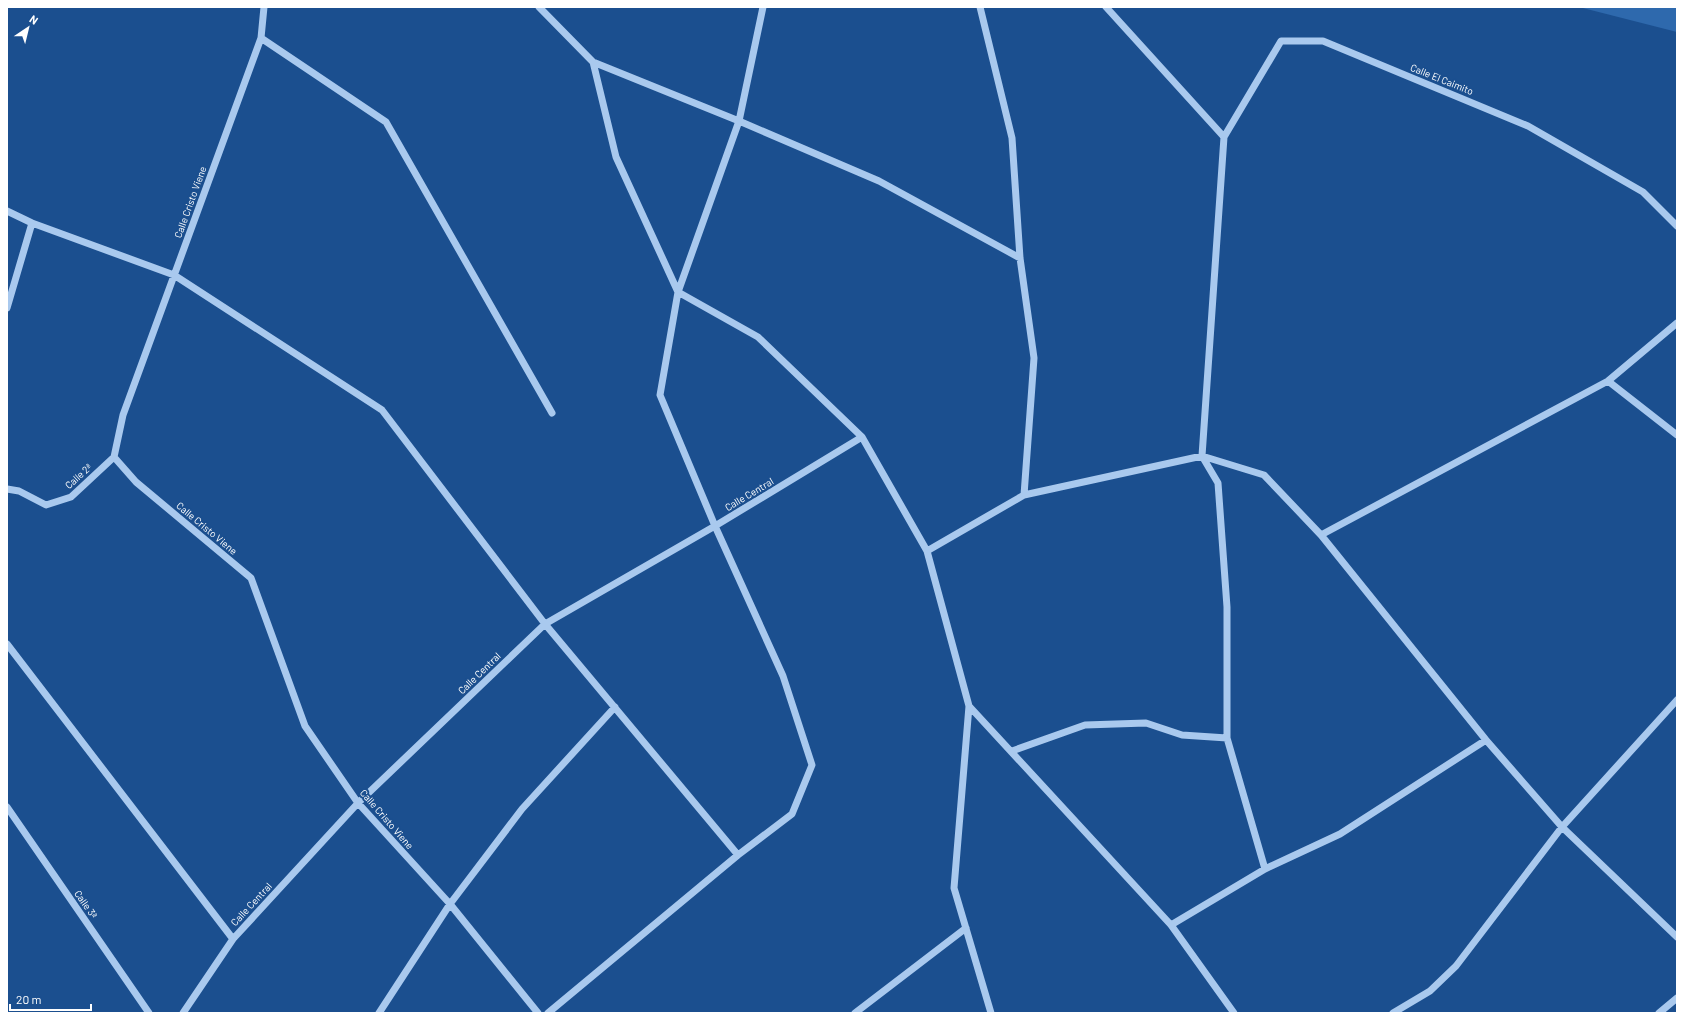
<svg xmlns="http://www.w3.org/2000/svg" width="1684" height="1020" font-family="Barlow,sans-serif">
<rect width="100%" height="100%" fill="#1b4f8f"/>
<path fill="#2e69ad" d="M1579 7H1677V32Z"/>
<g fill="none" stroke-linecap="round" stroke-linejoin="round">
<path stroke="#a9c9ee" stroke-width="7" d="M264 7 261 38 123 415 114 457 136 482 251 578 305 726 358 803 450 904 538 1013
M539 7 593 62 616 157 678 292 758 337 862 437 927 551 969 706 954 888 991 1013
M980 7 1012 138 1020 258 1034 358 1024 495
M1106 7 1224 137 1202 456 1264 475 1321 535 1486 740 1562 827 1677 937
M261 38 386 122 552 413
M593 62 739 121 879 181 1020 258
M1224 137 1281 41H1323L1528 126 1643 192 1677 226
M7 211 32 223 174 275 382 410 545 624 738 855
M7 308 32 223
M1608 381 1677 435
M7 489 19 491 46 505 71 497 114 457
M1321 535 1608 381 1677 323
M927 551 1024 495 1202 456 1218 483 1227 607V738L1265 869
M7 644 233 939
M969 706 1171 925 1234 1013
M1012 751 1085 725 1146 723 1182 735 1227 738
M7 807 149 1013
M1171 925 1265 869 1340 834 1486 740
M183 1013 233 939 358 803 545 624 715 526 862 437
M379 1013 450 904 522 809 615 707
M548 1013 738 855 792 814 812 765 783 676 715 526 660 395 678 292 739 121 763 7
M855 1013 966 928
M1393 1013 1430 991 1456 966 1562 827 1677 700
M1659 1013 1677 998"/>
</g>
<g text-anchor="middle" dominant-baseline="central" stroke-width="4" stroke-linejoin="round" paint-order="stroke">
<g font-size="10" fill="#fff" stroke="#1b4f8f">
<text transform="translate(1442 79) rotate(22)">Calle El Caimito</text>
<text transform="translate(190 202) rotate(-70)">Calle Cristo Viene</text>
<text transform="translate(78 476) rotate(-42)">Calle 2ª</text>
<text transform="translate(749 494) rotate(-31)">Calle Central</text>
<text transform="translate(207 528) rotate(40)">Calle Cristo Viene</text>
<text transform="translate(479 673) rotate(-44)">Calle Central</text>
<text transform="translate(387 819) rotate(49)">Calle Cristo Viene</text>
<text transform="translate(86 904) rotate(55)">Calle 3ª</text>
<text transform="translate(251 904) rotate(-47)">Calle Central</text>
</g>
</g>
<rect width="1684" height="1020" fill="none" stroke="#ffffff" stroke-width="16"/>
<g transform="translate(28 28) rotate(35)" stroke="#1b4f8f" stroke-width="3" paint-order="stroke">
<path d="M0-3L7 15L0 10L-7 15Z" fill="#ffffff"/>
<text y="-6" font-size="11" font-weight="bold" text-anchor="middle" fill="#ffffff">N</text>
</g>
<path d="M10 1004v6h81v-6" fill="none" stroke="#ffffff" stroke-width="2"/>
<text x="16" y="1004" font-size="12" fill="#ffffff" stroke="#1b4f8f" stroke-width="3" paint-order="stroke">20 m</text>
</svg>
